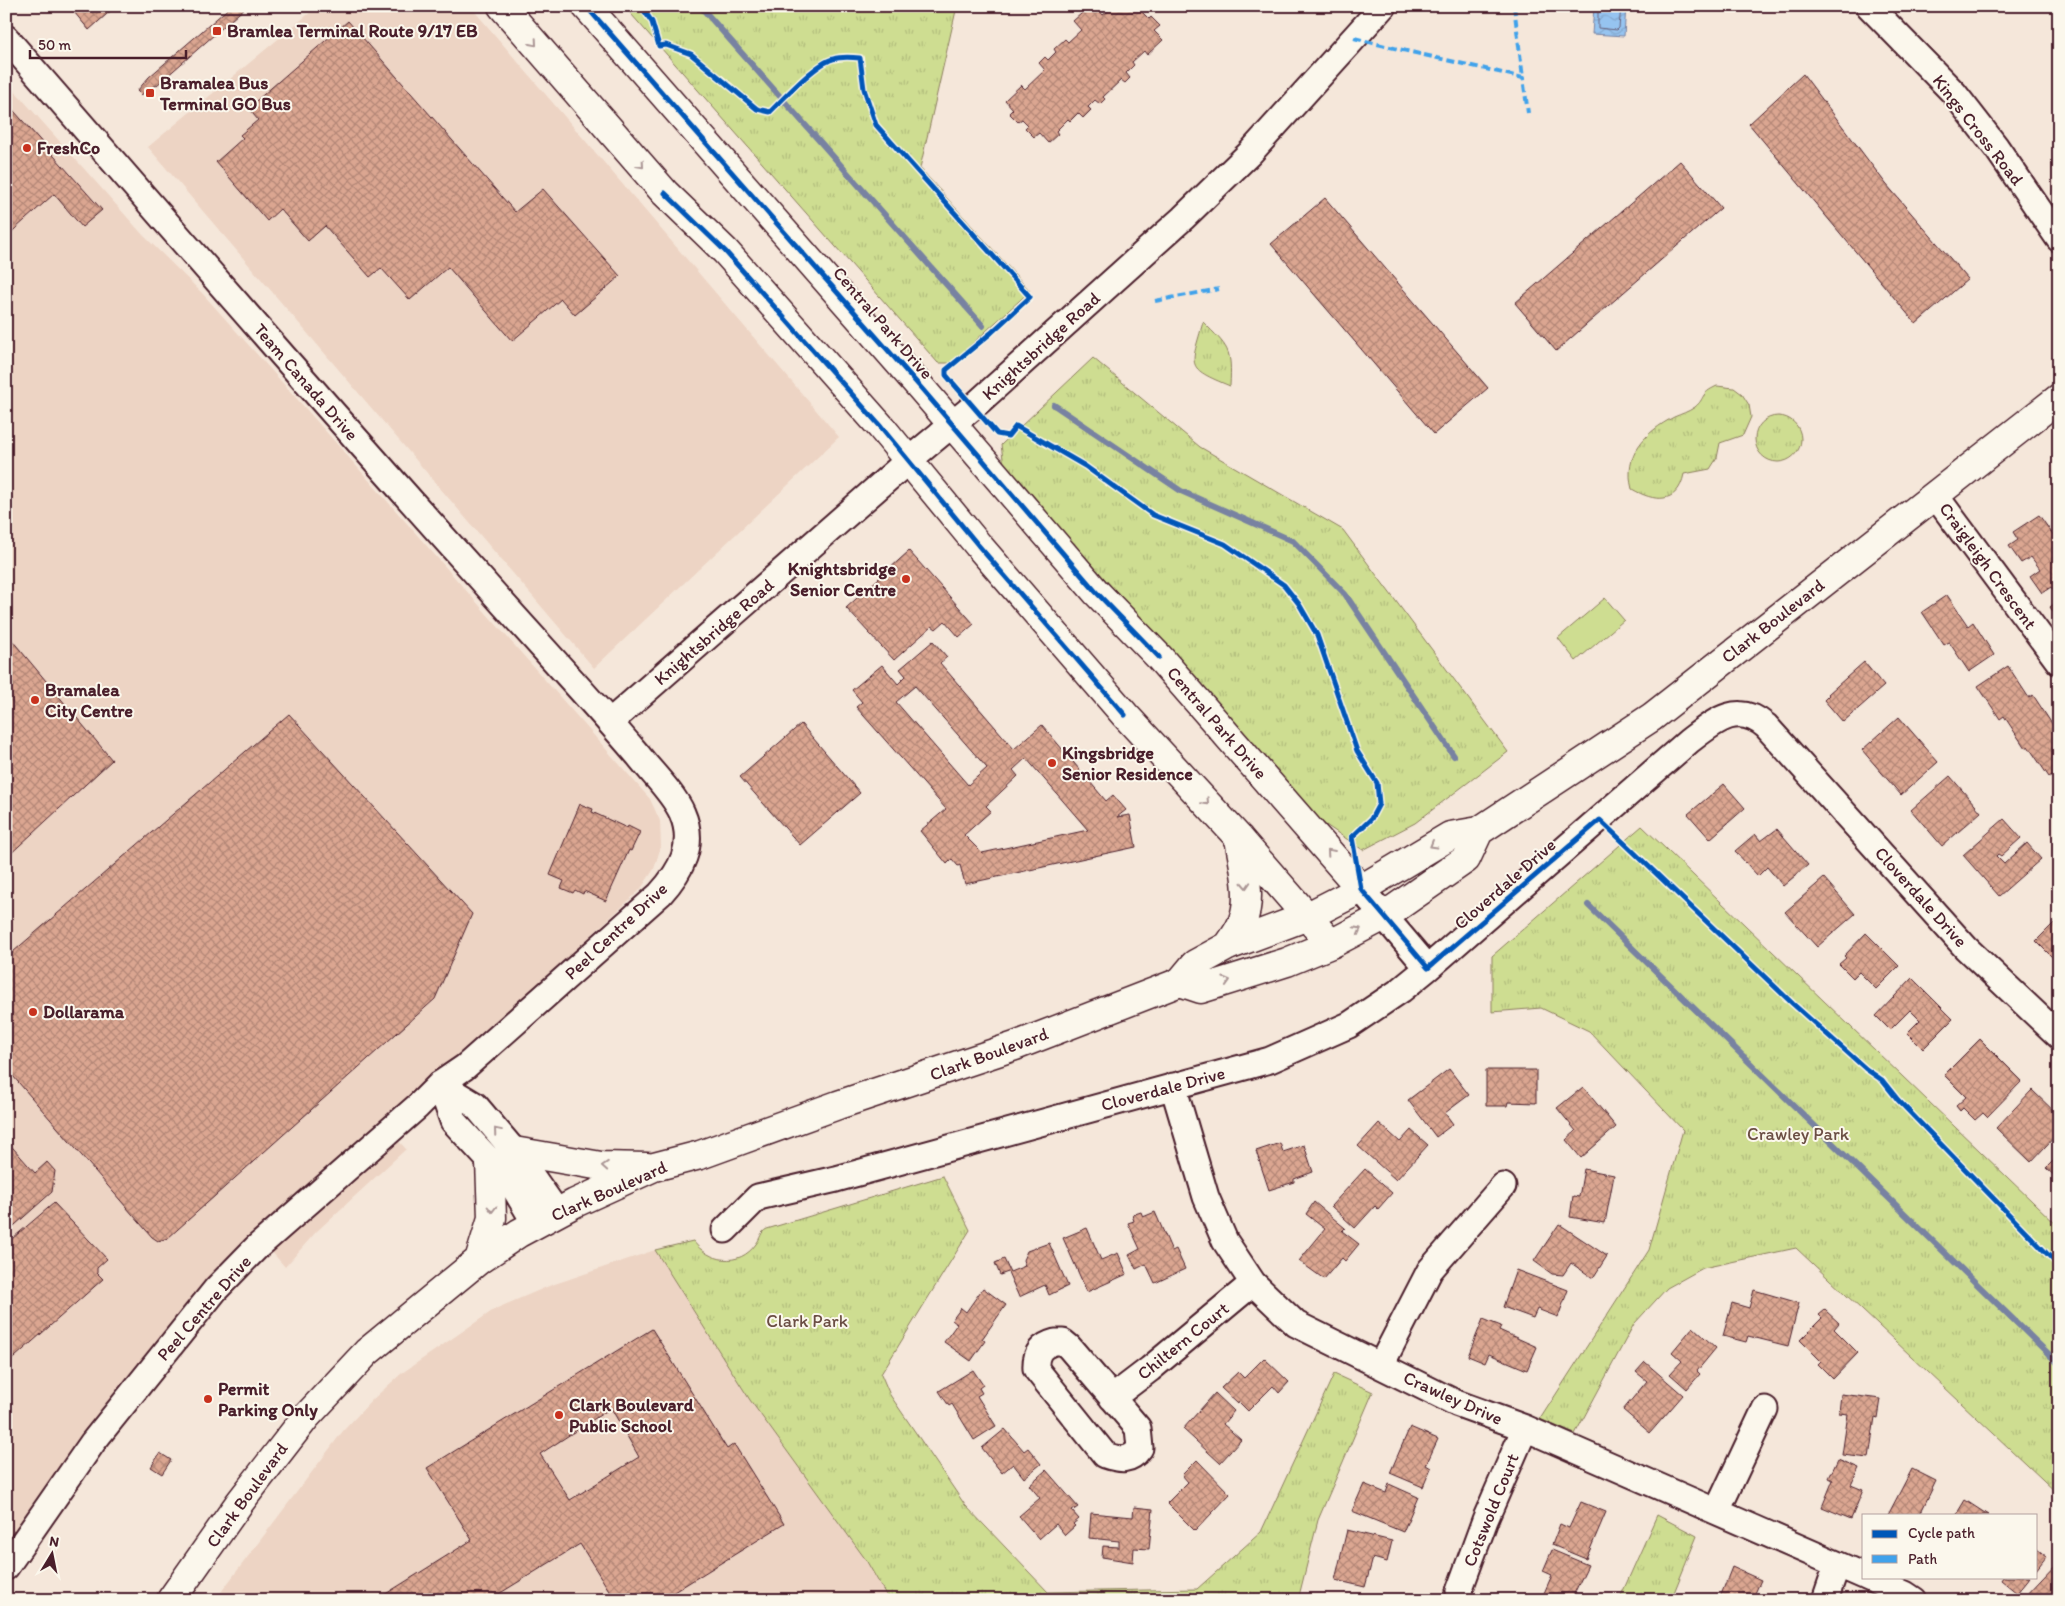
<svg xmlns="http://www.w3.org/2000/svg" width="2065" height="1606" font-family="Itim,sans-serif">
<defs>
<pattern id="park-tufts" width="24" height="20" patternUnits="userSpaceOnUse" patternTransform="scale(1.25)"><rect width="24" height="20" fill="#cedd91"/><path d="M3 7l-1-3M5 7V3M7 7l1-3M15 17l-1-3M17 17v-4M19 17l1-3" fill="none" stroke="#b2bd7d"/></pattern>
<pattern id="water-waves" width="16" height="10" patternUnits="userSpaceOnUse" patternTransform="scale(1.25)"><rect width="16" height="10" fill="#96c4f0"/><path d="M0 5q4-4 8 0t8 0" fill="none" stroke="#83a8ce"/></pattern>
<pattern id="building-cross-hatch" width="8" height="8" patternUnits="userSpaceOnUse" patternTransform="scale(1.25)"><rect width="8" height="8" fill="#dba691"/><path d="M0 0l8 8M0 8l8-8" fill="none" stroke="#b48777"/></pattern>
</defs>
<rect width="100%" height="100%" fill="#f5e7da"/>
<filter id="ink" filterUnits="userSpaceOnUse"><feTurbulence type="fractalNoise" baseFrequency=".02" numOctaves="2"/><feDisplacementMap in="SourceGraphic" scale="10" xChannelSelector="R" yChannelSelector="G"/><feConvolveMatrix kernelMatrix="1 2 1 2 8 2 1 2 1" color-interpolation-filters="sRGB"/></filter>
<g filter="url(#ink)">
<path fill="#edd4c4" d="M318 6H470L839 437 594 668 148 147Z
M6 81 143 235 202 293 306 409 650 799 660 821 661 846 654 869 640 890 500 1020 381 1122 406 1149 316 1232 285 1267 271 1251 228 1294 117 1431 6 1590Z
M655 1250 750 1400 866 1560 889 1600H215L343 1431 372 1400 402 1373 495 1309 549 1286Z"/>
<path fill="url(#park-tufts)" stroke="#8c7e5e" d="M624 6H957L920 168 1030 291 951 363H938Z
M1203 322C1229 348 1232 349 1230 386 1184 367 1191 367 1203 322Z
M1093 358 1200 447 1343 530 1508 752 1415 823 1363 850 1317 819 1004 465 1001 445Z
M1717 386 1734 388 1742 394 1749 405 1751 417 1743 435 1720 443 1717 458 1710 469 1684 474C1678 505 1654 502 1632 489 1623 455 1645 432 1674 417 1681 414 1688 412 1695 407 1706 398 1699 394 1717 386Z
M1755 439a23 23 0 1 1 46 0a23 23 0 1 1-46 0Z
M1642 826 2059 1227V1495L1796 1248 1703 1268 1667 1288 1634 1324 1575 1434 1540 1419 1649 1250 1683 1130 1589 1031 1541 1008 1492 1012V956Z
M943 1176 970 1230 881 1374 890 1395 965 1505 1048 1592 1197 1589 1261 1532 1334 1374 1373 1392 1318 1520 1298 1600H889L866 1560 750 1400 655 1250 693 1241C709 1262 739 1268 756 1244 761 1238 760 1232 767 1229Z
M1657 1515 1697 1536 1671 1600H1619Z"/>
<path fill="#cedd91" stroke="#8c7e5e" d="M1605 598 1624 620 1576 661 1558 638Z"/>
<path fill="url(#water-waves)" stroke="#7882a1" d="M1594 6H1626L1624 36 1592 34Z"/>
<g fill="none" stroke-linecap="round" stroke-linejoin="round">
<path stroke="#68617a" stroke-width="1" d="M1598 6V28L1617 30 1619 28 1621 6"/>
<path stroke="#7882a1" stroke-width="6" d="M700 6 983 326
M1054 405 1181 491 1293 541 1345 594 1454 756
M1588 905 2059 1364"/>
</g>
<path fill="url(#building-cross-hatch)" stroke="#4a1f2b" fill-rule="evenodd" d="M69 6H116L89 30Z
M231 6H247L157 85 141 95 137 91 149 77Z
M1090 6H1095L1103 15 1114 6H1144L1146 8 1142 12 1149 19 1151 17 1160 26 1154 31 1163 40 1147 55 1144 51 1132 62 1134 65 1126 73 1130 78 1125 83 1121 80 1103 97 1105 99 1100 104 1095 100 1088 107 1091 110 1083 118 1078 113 1070 121 1068 119 1056 131 1058 134 1048 143 1039 133 1034 137 1025 128 1028 125 1022 119 1018 122 1009 113 1013 109 1005 100 1021 85 1025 89 1045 70 1039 63 1045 57 1048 60 1056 52 1054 49 1065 39 1068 42 1081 30 1073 21Z
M348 21 515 212 543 189 620 276 575 315 561 299 512 341 448 267 410 300 381 268 370 277 325 226 308 241 280 209 267 221 216 162 243 138 240 135 258 120 248 108Z
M1803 74 1886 184 1968 279 1916 324 1749 124Z
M6 102 102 210 82 227 54 194 6 237Z
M1680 161 1721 208 1556 351 1515 303Z
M1325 198 1488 388 1434 434 1271 244Z
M2039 515 2059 543V598L2051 587 2042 593 2030 576 2040 569 2031 557 2021 563 2009 546 2018 540 2013 532Z
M909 551 974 624 959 637 945 621 936 629 932 626 894 660 846 608Z
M1947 595 1968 626 1973 622 1994 655 1969 672 1949 642 1944 645 1922 612Z
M2059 600V614L2056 616 2050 607Z
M6 633 112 760 6 858Z
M933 641 947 657 940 663 1014 749 1042 725 1106 801 1113 795 1126 810 1117 817 1130 815 1136 847 965 884 960 865 958 866 952 859 947 864 920 831 946 809 856 707 862 702 852 690 882 665 898 684 906 676 900 669ZM915 686 987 768 968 785 896 702ZM1026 758 1088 830 982 853 964 835 991 811 986 806 1018 776 1013 770Z
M1864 662 1884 686 1843 722 1824 700 1829 695 1828 694Z
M2008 666 2029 698 2033 695 2054 727 2057 724 2059 727V784L2052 775 2049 777 2028 746 2025 748 2004 716 2000 719 1978 686Z
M289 714 472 914 435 999 168 1238 158 1241 152 1237 6 1068V958Z
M1899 717 1938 762 1901 795 1862 750Z
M801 724 860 793 800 845 740 777Z
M1950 776 1981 812 1942 846 1911 810Z
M1724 784 1745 808 1710 839 1688 814Z
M580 804 593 809 592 812 627 828 628 826 640 832 631 851 629 850 606 901 584 891 583 894 575 890 573 893 561 888 564 881 550 875Z
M2004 819 2021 838 2001 856 1998 854 1996 856 2004 864 2027 843 2041 859 1999 896 1963 855Z
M1777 829 1808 865 1783 886 1767 867 1758 876 1735 851 1755 834 1761 841Z
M1824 878 1855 914 1817 947 1785 912Z
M2059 918V964L2036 941Z
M1866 933 1899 966 1876 989 1859 972 1853 978 1839 964 1846 958 1844 956Z
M1912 978 1953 1019 1923 1049 1907 1033 1920 1020 1910 1010 1890 1030 1876 1016Z
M1980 1039 2022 1081 1987 1117 1983 1113 1975 1120 1963 1108 1960 1111 1956 1106 1966 1097 1944 1075Z
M1449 1069 1469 1095 1445 1113 1453 1124 1436 1137 1408 1100Z
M1486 1070H1536V1103L1508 1102 1507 1106H1486Z
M1583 1087 1616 1127 1581 1158 1566 1140 1576 1131 1557 1108Z
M2032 1090 2059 1116V1132L2031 1162 1996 1128Z
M1379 1123 1400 1142 1411 1130 1428 1145 1396 1180 1358 1146Z
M6 1140 35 1173 47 1162 55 1171 52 1192 6 1233Z
M1280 1143 1283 1152 1304 1145 1313 1172 1294 1179V1182L1269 1190 1256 1151Z
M2059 1155V1180L2046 1168Z
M1365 1169 1392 1193 1378 1209 1375 1206 1355 1228 1331 1206Z
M1584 1169 1614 1175 1605 1223 1570 1217 1573 1196 1579 1197Z
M1314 1202 1345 1228 1342 1231 1359 1244 1345 1261 1342 1258 1324 1279 1299 1261 1325 1229 1306 1214Z
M54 1203 107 1259 97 1268V1273L103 1279 6 1365V1244Z
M1141 1212 1143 1217 1155 1212 1172 1251 1176 1249 1185 1269 1155 1283 1146 1264 1136 1269 1129 1255 1140 1249 1128 1223 1134 1221 1132 1215Z
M1559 1224 1607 1256 1593 1278 1571 1263 1563 1275 1552 1274 1534 1261Z
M1087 1228 1101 1260 1118 1253 1127 1274 1087 1292 1063 1238Z
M1049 1243 1068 1286 1049 1295 1045 1285 1019 1297 1008 1272 1000 1275 995 1263 1004 1259 1010 1272 1025 1266 1023 1260 1027 1251Z
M1516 1270 1568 1290 1558 1317 1537 1309 1533 1318 1503 1307Z
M983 1288 1006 1305 982 1339 985 1341 971 1361 944 1342 957 1324 952 1320 961 1308 966 1312Z
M1754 1290 1799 1303 1788 1346 1748 1336 1746 1342 1723 1336 1732 1303 1749 1308Z
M1825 1310 1839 1323 1834 1329 1858 1353 1833 1379 1818 1364 1821 1361 1800 1340 1822 1318 1819 1315Z
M1483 1319 1501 1326 1499 1330 1537 1347 1527 1370 1489 1354 1485 1363 1468 1356Z
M1693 1327 1716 1348 1697 1371 1700 1374 1687 1389 1670 1374 1682 1361 1672 1352Z
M652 1329 727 1449 734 1444 784 1524 661 1600H615L580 1544 489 1600H376L472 1540 427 1468ZM611 1408 639 1457 570 1500 540 1454Z
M1264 1358 1289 1382 1279 1393 1273 1386 1248 1411 1239 1402 1238 1404 1221 1388 1238 1372 1244 1378Z
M1645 1362 1683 1395 1650 1433 1623 1410 1647 1381 1636 1372Z
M973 1370 983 1385 979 1388 982 1393 977 1396 996 1426 974 1440 952 1404 949 1406 939 1391Z
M1215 1393 1234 1411 1223 1424 1241 1440 1220 1463 1183 1429Z
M1841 1394 1881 1399 1878 1418 1875 1417 1869 1458 1842 1455 1848 1414 1839 1413Z
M1410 1427 1438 1439 1426 1465 1431 1468 1423 1487 1390 1473Z
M1005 1429 1024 1451 1028 1448 1041 1464 1024 1478 1013 1464 1002 1473 982 1448Z
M160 1453 171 1460 162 1474 151 1467Z
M1838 1459 1859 1468 1851 1485 1863 1490 1851 1519 1822 1507 1833 1480 1829 1478Z
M1197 1460 1230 1494 1195 1531 1167 1503 1188 1482 1182 1475Z
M1912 1469 1936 1481 1920 1514 1922 1515H1888Z
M1046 1470 1078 1507 1072 1511 1079 1519 1073 1524 1075 1526 1065 1535 1056 1524 1039 1539 1019 1516 1040 1498 1029 1485Z
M1364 1484 1386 1493 1389 1484 1418 1497 1403 1532 1352 1511Z
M1965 1500 1988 1515H1956Z
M1581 1502 1606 1512 1586 1559 1552 1545 1560 1524 1569 1528Z
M1134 1507 1153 1509 1149 1549 1134 1548 1133 1562 1102 1557 1103 1546 1119 1547V1541L1089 1538 1091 1513 1133 1517Z
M1347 1530 1392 1541 1387 1562 1373 1558 1365 1587 1335 1580Z
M2036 1549 2046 1557 2036 1570Z
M1552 1550 1588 1565 1571 1600H1541L1552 1575 1543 1571Z
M2059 1561V1600H2026L2024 1598Z
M1732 1567 1761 1580 1752 1600H1719Z
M2003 1577H2030L2017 1593 2001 1580Z
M1381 1594 1382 1600H1359V1598Z"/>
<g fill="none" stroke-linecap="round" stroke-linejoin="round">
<defs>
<path id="minor" d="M1869 6 1954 93 1996 147 2059 239
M6 38C164 219 320 401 481 579 533 638 587 695 638 755 651 772 674 794 682 813 696 845 681 871 660 894L465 1067 440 1084 418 1106 256 1248 216 1289 93 1442 6 1567
M1935 495 2059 662
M610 722 909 460 973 407 1183 218 1250 153 1383 6
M1361 889 1428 968
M440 1084 475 1105 514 1151 557 1212
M440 1084 453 1121 513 1186 535 1223
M1173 1086 1206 1197 1225 1241 1253 1283 1296 1324 1456 1403 1525 1428 1864 1576
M725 1230 758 1197 836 1179 1270 1060 1349 1025 1401 990 1428 968 1689 741C1714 722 1737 701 1766 726L1966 948 2059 1036
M1055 1342H1063L1069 1347 1138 1428 1140 1448C1130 1462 1120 1460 1105 1455L1036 1369C1035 1354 1040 1346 1055 1342Z
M1381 1365 1430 1270 1503 1186
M1112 1398 1150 1369 1253 1283
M1717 1511 1765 1409
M1866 1577 1905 1594 1914 1600
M1459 1591 1485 1520 1525 1428
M1825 1600 1837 1565"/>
<path id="tertiary" d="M502 6 665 193 725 251 881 427 978 545 1125 715 1238 837 1331 944
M586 6 922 389 1096 592 1159 657 1361 889
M1228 946C1233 939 1239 931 1242 923 1253 897 1243 865 1239 838
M1180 982 1201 989 1287 962 1331 944 1384 916 1466 859 1479 831
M514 1151 601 1166 647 1167
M479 1260 492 1218 490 1161
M171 1600 240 1502 306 1417 367 1352 479 1260 519 1233 575 1203 654 1167 700 1155 838 1105 1015 1046 1180 982 1195 964 1228 946 1308 916 1361 889 1450 836 1479 831 1652 717 2059 398"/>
</defs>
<use href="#minor" stroke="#4a1f2b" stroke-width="29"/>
<use href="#tertiary" stroke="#4a1f2b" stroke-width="31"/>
<use href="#minor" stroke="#fbf7ec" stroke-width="25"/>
<use href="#tertiary" stroke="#fbf7ec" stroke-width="28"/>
<path stroke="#40a2eb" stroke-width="4" stroke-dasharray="8 4" stroke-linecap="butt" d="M1514 6 1523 78
M1354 38C1411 53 1467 64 1523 78L1528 113
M1155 301 1219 289"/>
<defs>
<path id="cycleway" d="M586 6 922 389 1096 592 1159 657
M641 6 652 22 659 46 666 45 691 54 757 109 770 112C784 98 815 64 833 59 842 56 851 57 860 58L864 89 876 125 1030 297 991 333 946 370V375L997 434 1008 436 1016 426 1085 466 1153 515 1225 544 1284 585 1299 604 1317 635 1357 751 1377 783 1379 804 1371 819 1352 837 1361 889 1428 968 1600 820 1793 1004 1866 1069 1882 1080 1898 1100 2059 1266
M665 193 725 251 881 427 978 545 1125 715"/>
</defs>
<use href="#cycleway" stroke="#fbf7ec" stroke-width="8"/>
<use href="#cycleway" stroke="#0057b8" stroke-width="5"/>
</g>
<defs><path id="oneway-chevron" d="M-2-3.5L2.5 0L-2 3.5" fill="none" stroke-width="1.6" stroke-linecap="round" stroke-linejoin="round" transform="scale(1.25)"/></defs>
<g stroke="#ab9695">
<use href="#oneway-chevron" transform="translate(534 43) rotate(49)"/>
<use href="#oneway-chevron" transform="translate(641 165) rotate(49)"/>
<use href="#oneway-chevron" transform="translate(1206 802) rotate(47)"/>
<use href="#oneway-chevron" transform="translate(1433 845) rotate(150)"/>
<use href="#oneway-chevron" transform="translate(1330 852) rotate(-131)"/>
<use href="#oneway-chevron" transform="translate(1246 885) rotate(87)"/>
<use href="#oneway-chevron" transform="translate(1358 930) rotate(-28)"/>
<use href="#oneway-chevron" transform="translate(1227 981) rotate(-17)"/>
<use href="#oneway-chevron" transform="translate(497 1131) rotate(-130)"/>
<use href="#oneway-chevron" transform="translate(605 1166) rotate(-176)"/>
<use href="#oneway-chevron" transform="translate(492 1209) rotate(90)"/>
</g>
</g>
<g fill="#c8321e" stroke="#fbf7ec" stroke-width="2">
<rect x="212" y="26" width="10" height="10" rx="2.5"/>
<rect x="145" y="88" width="10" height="10" rx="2.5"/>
<circle cx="27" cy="148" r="5"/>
<circle cx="906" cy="579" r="5"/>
<circle cx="35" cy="700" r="5"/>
<circle cx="1052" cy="763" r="5"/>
<circle cx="33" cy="1012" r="5"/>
<circle cx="208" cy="1399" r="5"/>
<circle cx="559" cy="1415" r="5"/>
</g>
<g text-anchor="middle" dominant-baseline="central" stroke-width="4" stroke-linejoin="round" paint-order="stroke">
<g font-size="18" font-weight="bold" fill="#4a1f2b" stroke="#fbf7ec" text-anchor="start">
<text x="227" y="31">Bramlea Terminal Route 9/17 EB</text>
<text x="160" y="83">Bramalea Bus<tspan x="160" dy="21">Terminal GO Bus</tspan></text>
<text x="37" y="148">FreshCo</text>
<text x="896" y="569" text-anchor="end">Knightsbridge<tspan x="896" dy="21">Senior Centre</tspan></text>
<text x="45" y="690">Bramalea<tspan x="45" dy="21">City Centre</tspan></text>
<text x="1062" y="753">Kingsbridge<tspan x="1062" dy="21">Senior Residence</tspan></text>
<text x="43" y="1012">Dollarama</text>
<text x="218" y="1389">Permit<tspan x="218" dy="21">Parking Only</tspan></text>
<text x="569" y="1405">Clark Boulevard<tspan x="569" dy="21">Public School</tspan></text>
</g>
<g font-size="18" fill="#4a1f2b" stroke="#fbf7ec">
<text transform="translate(1978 130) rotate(52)">Kings Cross Road</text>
<text transform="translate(883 323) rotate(49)">Central Park Drive</text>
<text transform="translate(1041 346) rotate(-42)">Knightsbridge Road</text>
<text transform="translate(306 382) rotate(49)">Team Canada Drive</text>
<text transform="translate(1988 566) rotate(54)">Craigleigh Crescent</text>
<text transform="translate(1773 621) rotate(-38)">Clark Boulevard</text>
<text transform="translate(714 632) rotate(-41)">Knightsbridge Road</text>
<text transform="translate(1217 723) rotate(49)">Central Park Drive</text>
<text transform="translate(1505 884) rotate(-41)">Cloverdale Drive</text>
<text transform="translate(1921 897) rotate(48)">Cloverdale Drive</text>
<text transform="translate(616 931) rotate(-43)">Peel Centre Drive</text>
<text transform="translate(989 1054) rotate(-20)">Clark Boulevard</text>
<text transform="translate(1163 1089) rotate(-15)">Cloverdale Drive</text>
<text transform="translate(609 1191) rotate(-24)">Clark Boulevard</text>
<text transform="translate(204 1308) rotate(-49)">Peel Centre Drive</text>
<text transform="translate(1183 1341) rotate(-39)">Chiltern Court</text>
<text transform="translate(1453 1398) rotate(24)">Crawley Drive</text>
<text transform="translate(247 1495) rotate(-54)">Clark Boulevard</text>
<text transform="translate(1491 1510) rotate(-68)">Cotswold Court</text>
</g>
<g font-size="18" fill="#6b4e44" stroke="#fbf7ec">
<text x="1798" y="1134">Crawley Park</text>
<text x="807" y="1321">Clark Park</text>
</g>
</g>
<rect width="2065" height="1606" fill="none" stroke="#fbf7ec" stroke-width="25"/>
<rect x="12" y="12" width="2040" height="1581" fill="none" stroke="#4a1f2b" stroke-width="2" filter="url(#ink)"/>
<rect x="1862" y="1514" width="175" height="65" fill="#fbf7ec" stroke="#b4a19f"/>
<rect x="1872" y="1530" width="25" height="8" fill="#0057b8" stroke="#b4a19f"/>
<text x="1908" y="1538" font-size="15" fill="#4a1f2b">Cycle path</text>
<rect x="1872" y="1555" width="25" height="8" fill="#40a2eb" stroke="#b4a19f"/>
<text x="1908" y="1564" font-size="15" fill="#4a1f2b">Path</text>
<g transform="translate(52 1554) rotate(10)" stroke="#fbf7ec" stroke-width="4" paint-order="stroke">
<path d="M0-4L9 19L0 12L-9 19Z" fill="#4a1f2b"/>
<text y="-8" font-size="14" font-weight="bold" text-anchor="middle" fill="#4a1f2b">N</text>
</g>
<path d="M30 50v8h156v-8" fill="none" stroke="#4a1f2b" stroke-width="2.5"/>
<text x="38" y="50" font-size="15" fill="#4a1f2b" stroke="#fbf7ec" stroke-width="4" paint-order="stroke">50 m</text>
</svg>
